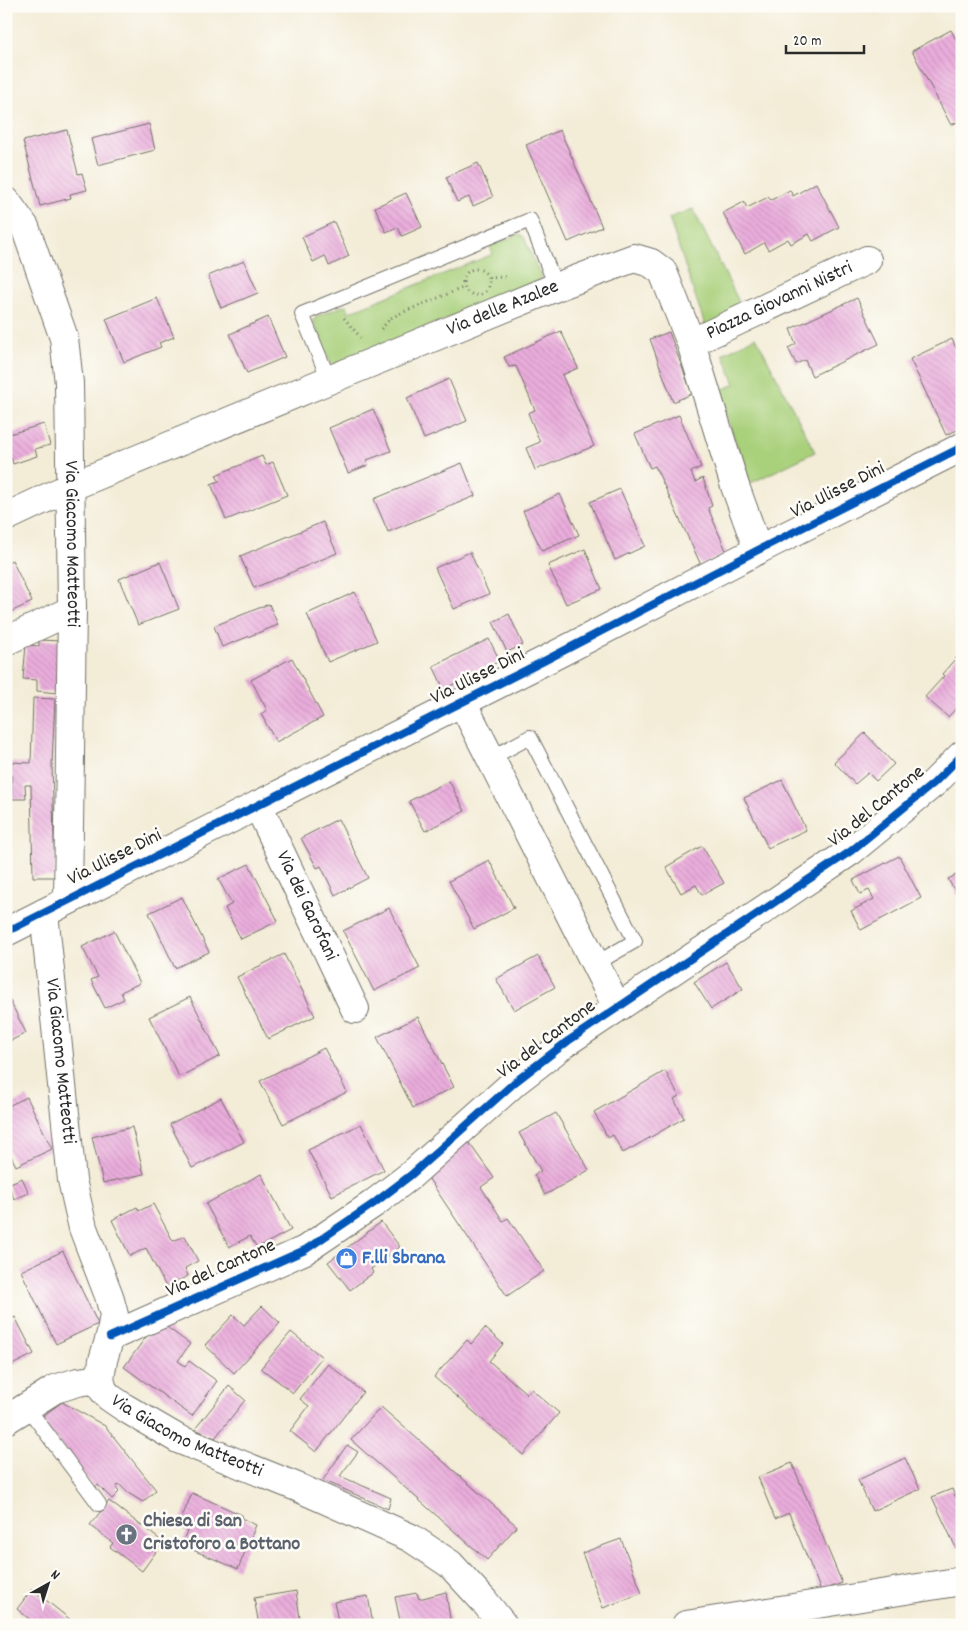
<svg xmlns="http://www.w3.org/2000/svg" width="968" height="1631" font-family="Dekko,sans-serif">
<defs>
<pattern id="building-back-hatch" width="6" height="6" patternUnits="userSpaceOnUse" patternTransform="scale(1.25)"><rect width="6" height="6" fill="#eaaddc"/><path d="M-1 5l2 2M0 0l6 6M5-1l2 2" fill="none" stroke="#c995bd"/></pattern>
</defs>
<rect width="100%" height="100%" fill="#fdfcf7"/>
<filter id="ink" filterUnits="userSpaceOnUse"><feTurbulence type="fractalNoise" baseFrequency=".02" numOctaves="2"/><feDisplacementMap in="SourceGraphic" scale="10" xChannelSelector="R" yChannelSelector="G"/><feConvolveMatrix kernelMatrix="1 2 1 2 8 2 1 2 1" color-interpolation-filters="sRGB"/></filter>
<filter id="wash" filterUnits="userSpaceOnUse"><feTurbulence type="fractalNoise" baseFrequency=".0096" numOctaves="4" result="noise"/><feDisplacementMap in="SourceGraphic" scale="20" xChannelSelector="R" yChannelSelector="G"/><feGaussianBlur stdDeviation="1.12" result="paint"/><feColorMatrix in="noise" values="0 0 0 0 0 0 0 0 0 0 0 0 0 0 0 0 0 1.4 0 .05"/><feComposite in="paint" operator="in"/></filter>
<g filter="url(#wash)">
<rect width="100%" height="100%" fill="#f3ecd7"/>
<path fill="#a9d07a" stroke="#6a7e52" d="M693 209 743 310 706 328 669 218Z
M519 234 524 237 542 280 332 366 313 320 318 316 346 305 349 312 493 254 490 246Z
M756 337 815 452 749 484 719 391 735 384 723 354Z"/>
<g id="blocks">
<path fill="url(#building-back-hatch)" d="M951 30 962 50V120L951 125 912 51Z
M149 124 155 150 98 165 91 139Z
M67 130 78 174 82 173 87 190 70 194 71 198 40 206 23 141Z
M560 130 602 227 568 242 526 145Z
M478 163 493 197 473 206 469 197 457 202 446 177Z
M816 183 839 227 813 241 809 234 791 244 788 239 768 250 764 243 745 254 723 213 744 202 747 208 768 197 771 200 790 190 793 196Z
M406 193 422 227 402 236 398 227 386 232 375 207Z
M334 222 349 256 329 266 325 256 313 262 302 237Z
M244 261 258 293 221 308 208 276Z
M157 298 174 337 159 343 161 347 124 362 106 319Z
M857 298 879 344 812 376 805 360 796 364 788 348 796 344 790 329Z
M268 317 285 357 247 373 230 334Z
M561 331 578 368 562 375 594 446 535 470 526 448 540 442 528 413 535 410 516 366 509 367 504 357Z
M669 332 692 394 673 402 650 339Z
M952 339 962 360V428L946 435 910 359Z
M449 379 467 421 424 439 407 398Z
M373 409 391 451 367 460 368 465 348 473 329 428Z
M679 415 701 467 691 472 695 482 703 478 712 506 708 508 727 553 701 565 655 466 650 468 635 434Z
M44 424 50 445 35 449 37 456 13 464 11 457 6 458V435Z
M262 456 266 465 273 462 287 495 226 520 211 484 219 481 216 475Z
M462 463 475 496 388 532 374 499Z
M620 489 645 546 615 560 590 502Z
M560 494 579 535 542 551 523 511Z
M323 522 337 553 254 588 240 556Z
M585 549 602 589 566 604 548 565Z
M470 552 489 594 454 609 435 568Z
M12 560 32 602 6 614V563Z
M160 562 179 609 138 625 119 579Z
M355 592 377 641 328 662 307 614Z
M269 604 278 625 222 647 214 626Z
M509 614 523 645 507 652 493 622Z
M489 639 500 661 444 689 433 666Z
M39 640 61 641 58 693 37 691V680L23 679 26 645 39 646Z
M962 651V702L948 717 925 697 944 676 942 674Z
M292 658 323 717 276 742 261 714 267 710 251 680Z
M33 698 55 699 52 764 55 877H33L31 785H25L26 799H12L11 762 31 763Z
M865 733 894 764 876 781 868 773 855 784 834 762Z
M782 780 806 830 768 848 744 798Z
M449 781 465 811 425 831 409 801Z
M338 819 368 878 335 895 321 866 317 868 301 838Z
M702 846 724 883 702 895 696 885 681 893 666 867Z
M899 856 921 898 861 930 851 911 874 899 869 890 860 894 853 880Z
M489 860 514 908 474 929 449 881Z
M249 864 278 921 241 939 225 908 232 904 218 879Z
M962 872V903L948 879Z
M182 897 209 952 175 968 149 913Z
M389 908 420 968 374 991 343 931Z
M114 931 140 983 121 992 124 999 105 1008 91 980 98 977 82 947Z
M284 954 315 1016 268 1039 237 977Z
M538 956 555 987 514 1010 496 979Z
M726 962 743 989 711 1009 694 982Z
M6 993 26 1033 6 1043Z
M190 997 220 1056 179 1077 149 1017Z
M418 1017 454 1087 413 1108 377 1037Z
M324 1048 347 1092 283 1124 260 1081Z
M665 1071 679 1096 674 1099 684 1118 623 1153 613 1135 608 1138 594 1112Z
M27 1097 52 1149 16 1166 6 1146V1107Z
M221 1098 244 1142 192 1168 170 1124Z
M556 1113 589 1170 545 1195 534 1175 541 1171 519 1133Z
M361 1124 384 1170 332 1196 308 1150Z
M132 1127 144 1174 103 1183 92 1137Z
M467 1140 494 1178 481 1187 503 1221 508 1218 544 1271 507 1296 427 1176Z
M261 1174 291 1230 257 1248 250 1236 229 1247 206 1204Z
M22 1178 29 1193 14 1199 8 1184Z
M153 1204 173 1241 185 1236 198 1261 185 1268 188 1276 166 1287 146 1248 130 1256 112 1220 137 1207 139 1211Z
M381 1222 400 1247 371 1269 373 1273 350 1290 328 1262Z
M63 1251 98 1324 56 1344 21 1271Z
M262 1306 280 1323 234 1373 205 1345 233 1315 244 1325Z
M15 1317 34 1354 6 1368V1321Z
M164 1325 190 1344 178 1361 185 1366 189 1361 217 1381 192 1416 124 1367 154 1326Z
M485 1328 503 1344 489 1361 527 1394 531 1389 559 1413 523 1455 434 1377 467 1340 471 1344Z
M291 1332 322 1357 293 1393 261 1368Z
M328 1364 363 1392 316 1452 290 1431 309 1406 300 1399Z
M229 1386 245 1400 215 1438 195 1429Z
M62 1402 105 1426 156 1490 143 1502 128 1493 119 1484 116 1488 119 1492 112 1499 98 1485 94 1488 40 1418Z
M381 1407 517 1526 487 1560 351 1440Z
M347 1445 358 1452 340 1476 391 1498 388 1509 323 1480Z
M905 1458 920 1489 872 1511 858 1480Z
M792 1463 842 1583 821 1591 789 1513 775 1519 758 1477Z
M952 1489 959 1504 962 1502V1545L956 1548 932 1497Z
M192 1493 242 1515 241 1518 256 1525 238 1569 181 1545 187 1531 178 1527Z
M109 1501 163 1542 142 1571 110 1547 113 1543 90 1525Z
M621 1539 642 1593 603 1608 582 1553Z
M32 1589 77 1625H37L17 1609Z
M296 1591 301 1625H259L254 1598Z
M446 1592 451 1625H401L395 1597 417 1593 419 1599Z
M368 1596 373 1625H339L334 1602Z"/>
</g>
</g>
<g filter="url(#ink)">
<use href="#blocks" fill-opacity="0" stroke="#716f67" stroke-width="1"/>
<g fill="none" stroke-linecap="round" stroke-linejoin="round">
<defs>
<path id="lane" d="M329 380 302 314 530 220 556 287
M491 758 530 737 635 941 595 964
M27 1407 99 1504"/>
<g id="street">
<path id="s1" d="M6 201 25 227 64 338 69 383 72 610 68 899"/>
<path id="s2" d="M691 343 867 260"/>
<path id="s3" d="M6 517 70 487 329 380 556 287 634 258 651 263 663 272 691 343 735 486 758 550"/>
<path d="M6 641 72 610"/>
<path d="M462 702 617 1007"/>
<path id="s4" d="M258 805 355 1009"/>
<path id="s5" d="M44 913 72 1180 83 1228 109 1296 114 1315 110 1337 103 1360 100 1379 103 1390 109 1397 125 1408 178 1439 297 1487 411 1538 450 1564 484 1601 503 1625"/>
<path d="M110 1337 305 1250 373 1204 411 1175 515 1082 568 1041 851 851 934 783 962 755"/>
<path d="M6 1420 55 1389 78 1382 100 1379"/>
<path d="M686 1625 962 1581"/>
</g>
<path id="secondary" d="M6 932 542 662 758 550 962 447"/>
</defs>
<use href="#lane" stroke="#716f67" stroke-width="16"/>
<use href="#street" stroke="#716f67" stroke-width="30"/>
<use href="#secondary" stroke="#716f67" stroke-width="30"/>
<path stroke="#716f67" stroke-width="3" stroke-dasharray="1 4" stroke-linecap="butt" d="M463 282a13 13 0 1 1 26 0a13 13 0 1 1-26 0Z
M489 278 505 277
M344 318 361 338
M381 329 391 318 401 313 465 287"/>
<use href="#lane" stroke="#fff" stroke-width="14"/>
<use href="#street" stroke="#fff" stroke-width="28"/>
<use href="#secondary" stroke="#fff" stroke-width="28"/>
<defs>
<path id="rail" d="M944 1625 962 1622"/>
</defs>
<use href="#rail" stroke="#2b2b2b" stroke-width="5.5"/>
<use href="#rail" stroke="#fdfcf7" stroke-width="4" stroke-dasharray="11" stroke-linecap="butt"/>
<defs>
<path id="cycleway" d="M6 932 542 662 758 550 962 447
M110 1337 305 1250 373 1204 411 1175 515 1082 568 1041 851 851 934 783 962 755"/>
</defs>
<use href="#cycleway" stroke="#fdfcf7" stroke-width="11"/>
<use href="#cycleway" stroke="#0057b8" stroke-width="8"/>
</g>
</g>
<defs>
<symbol id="shop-disc" viewBox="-11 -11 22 22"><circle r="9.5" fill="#3f7fe0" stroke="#fdfcf7"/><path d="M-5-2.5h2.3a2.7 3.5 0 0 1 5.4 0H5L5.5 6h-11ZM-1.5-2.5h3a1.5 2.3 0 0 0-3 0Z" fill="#fff"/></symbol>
<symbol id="church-disc" viewBox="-11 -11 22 22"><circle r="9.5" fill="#6b7280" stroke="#fdfcf7"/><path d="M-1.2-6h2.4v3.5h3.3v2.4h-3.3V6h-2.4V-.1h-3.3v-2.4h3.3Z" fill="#fff"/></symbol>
</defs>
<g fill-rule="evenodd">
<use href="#shop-disc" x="334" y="1246" width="25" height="25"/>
<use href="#church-disc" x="114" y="1522" width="25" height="25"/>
</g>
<g text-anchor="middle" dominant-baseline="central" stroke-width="5" stroke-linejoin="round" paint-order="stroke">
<g font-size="20" fill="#2b2b2b" stroke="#fdfcf7">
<text stroke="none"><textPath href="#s2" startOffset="98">Piazza Giovanni Nistri</textPath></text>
<text stroke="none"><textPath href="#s3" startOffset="539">Via delle Azalee</textPath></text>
<text transform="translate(838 491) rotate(-27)">Via Ulisse Dini</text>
<text stroke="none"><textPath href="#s1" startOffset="356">Via Giacomo Matteotti</textPath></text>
<text transform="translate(478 677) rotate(-27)">Via Ulisse Dini</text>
<text transform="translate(877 807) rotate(-39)">Via del Cantone</text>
<text transform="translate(115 858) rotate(-27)">Via Ulisse Dini</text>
<text stroke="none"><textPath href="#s4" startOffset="112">Via dei Garofani</textPath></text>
<text transform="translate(547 1040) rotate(-37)">Via del Cantone</text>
<text stroke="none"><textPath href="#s5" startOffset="149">Via Giacomo Matteotti</textPath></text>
<text transform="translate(221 1269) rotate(-24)">Via del Cantone</text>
<text stroke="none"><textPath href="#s5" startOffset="584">Via Giacomo Matteotti</textPath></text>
</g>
<g font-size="20" font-weight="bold" fill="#366cbe" stroke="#fdfcf7" text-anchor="start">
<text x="362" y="1259">F.lli Sbrana</text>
</g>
<g font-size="20" font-weight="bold" fill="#5b616d" stroke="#fdfcf7" text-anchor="start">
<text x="143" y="1522">Chiesa di San<tspan x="143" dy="23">Cristoforo a Bottano</tspan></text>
</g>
</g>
<rect width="968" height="1631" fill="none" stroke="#fdfcf7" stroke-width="25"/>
<g transform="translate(48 1584) rotate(39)" stroke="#fdfcf7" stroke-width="4" paint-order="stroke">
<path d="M0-4L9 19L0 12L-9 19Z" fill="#2b2b2b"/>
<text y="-8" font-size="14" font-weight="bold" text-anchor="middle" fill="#2b2b2b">N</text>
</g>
<path d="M786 45v8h78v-8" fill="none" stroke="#2b2b2b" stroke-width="2.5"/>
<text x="793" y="45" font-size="15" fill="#2b2b2b" stroke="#fdfcf7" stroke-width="4" paint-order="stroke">20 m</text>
</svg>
